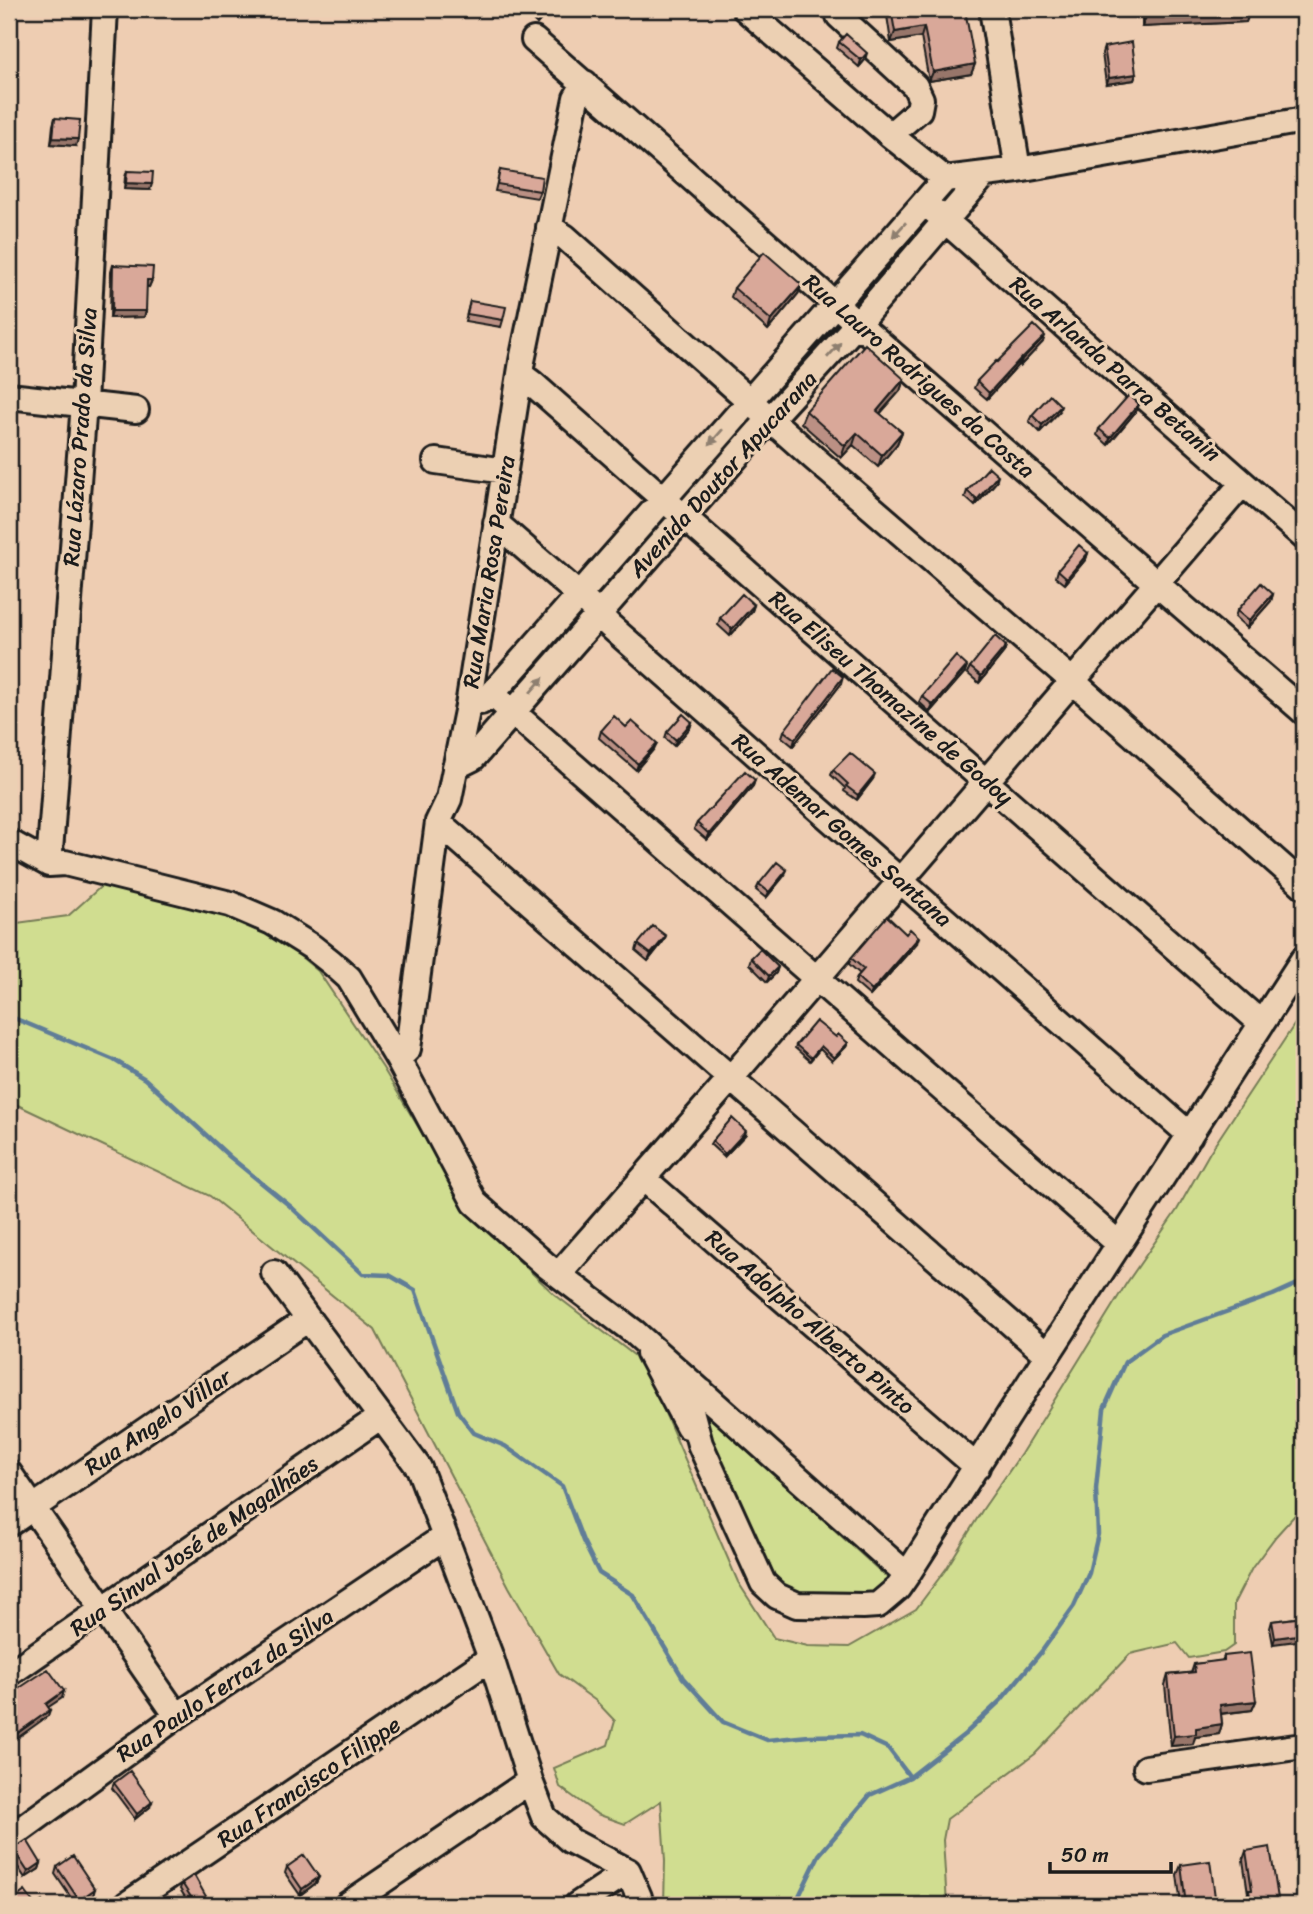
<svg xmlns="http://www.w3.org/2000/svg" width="1313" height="1914" font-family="Sriracha,sans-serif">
<rect width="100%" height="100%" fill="#eecdb2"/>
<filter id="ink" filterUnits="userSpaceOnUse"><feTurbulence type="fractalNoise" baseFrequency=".0143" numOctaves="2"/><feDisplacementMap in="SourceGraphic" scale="14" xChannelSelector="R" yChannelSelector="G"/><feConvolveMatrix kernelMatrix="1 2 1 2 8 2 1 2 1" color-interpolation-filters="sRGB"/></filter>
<g filter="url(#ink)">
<path fill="#d0dd90" stroke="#767c56" stroke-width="2" d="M107 881 239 919 282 941 318 971 383 1068 471 1215 554 1294 643 1362 738 1582 774 1638 808 1646 849 1647 916 1609 946 1569 983 1509 1021 1454 1126 1284 1177 1210 1210 1152 1304 1010V1505L1276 1536 1252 1568 1234 1603V1645L1224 1652 1189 1658 1177 1643 1130 1654 1035 1754 947 1819 943 1840 947 1905H664L665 1861 661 1801 625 1824 597 1814 560 1787 554 1768 608 1745 615 1721 596 1701 559 1674 509 1587 375 1330 210 1196 9 1101V921L17 923 68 916Z
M703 1411 892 1582 874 1598 795 1594 777 1584 692 1413Z"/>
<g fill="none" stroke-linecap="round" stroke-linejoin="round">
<path stroke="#607d97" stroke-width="4.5" d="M9 1016 114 1060 145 1079 230 1157 290 1206 363 1274 389 1275 415 1290 458 1412 474 1433 505 1446 562 1486 583 1541 599 1573 633 1595 683 1678 723 1722 767 1740 809 1736 860 1735 888 1748 910 1777
M800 1905 799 1896 819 1855 870 1795 910 1777 965 1734 1001 1700 1042 1651 1074 1606 1089 1573 1098 1534 1096 1489 1104 1409 1125 1362 1162 1335 1273 1295 1304 1281"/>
<defs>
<path id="minor" d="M745 9 890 135 945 179 1018 170 1304 120
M992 9 1018 170
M839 16 915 86 921 99 919 110 890 135
M534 40 834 303 1304 712
M932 209 1304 537
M549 227 565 237 815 459 1060 670 1304 886
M520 374 532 383 693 525 1261 1023
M9 396 136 410
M436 461 505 471
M496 523 578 594 610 626 1190 1135
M492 694 1119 1244
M481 702 492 694 945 179
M455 767 473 758 759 431 858 323 985 174
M438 822 1047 1355
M9 842 49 864 65 863 230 904 272 922 312 947 331 962 349 978 398 1059 475 1203 547 1266 634 1332 907 1575
M49 864 84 403 105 9
M398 1059 408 1049 438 822 449 799 468 706 522 361 576 98 585 83
M643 1178 977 1467
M274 1273 419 1468 491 1658 530 1781 544 1817 571 1841 628 1871 639 1897 640 1905
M559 1274 731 1078 1243 483
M649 1353 688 1426
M702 1392 694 1390 690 1392V1407L700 1444 763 1583 777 1596 797 1605 863 1606 878 1605 898 1588 907 1575 1039 1368 1304 958
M9 1473 177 1716
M9 1524 308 1319
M9 1674 380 1417
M1146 1768 1303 1746
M9 1838 177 1716 444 1537
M126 1905 491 1658
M347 1905 530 1781
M577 1905 628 1871"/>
</defs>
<use href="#minor" stroke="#1c1c1c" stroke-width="30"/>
<use href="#minor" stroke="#ecd0b3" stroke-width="24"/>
</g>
<path fill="#bb9084" stroke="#1c1c1c" stroke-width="2" d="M522 9H550L537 24Z
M886 9H954L975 64 971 74 929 81 921 37 891 42Z
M1142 9H1250L1246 22 1142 27Z
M839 42 865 60 859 67 837 48Z
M1104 47 1136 74 1134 80 1106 84 1102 53Z
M55 118 76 146 51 144 53 125Z
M500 170 540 191 537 198 495 191Z
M127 171 150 190 124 189 125 177Z
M113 265 152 280 149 287H146V311L144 317 110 318 111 272Z
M734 288 798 294 768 330 731 297Z
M470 301 503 320 501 327 465 321Z
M1043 342 1020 366 1018 365 987 399 974 388 977 381 997 362Z
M904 379 900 391 880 414 902 432 897 444 878 467 853 445 841 458 801 423 806 411Z
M1139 404 1137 410 1108 445 1097 435 1099 429Z
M1059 412 1040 432 1029 421 1032 415Z
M996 482 975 506 965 497 967 491Z
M1088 553 1086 559 1065 584 1056 577 1058 570Z
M1273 594 1271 601 1247 628 1235 617 1237 611Z
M754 605 752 611 730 636 718 625 720 618Z
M1006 646 1004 652 979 683 967 673 970 667Z
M965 672 930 712 919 702 922 696Z
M841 684 793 746 782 737 784 731Z
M692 722 690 728 674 746 665 738 667 732Z
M626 727 654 749 636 770 599 738 601 731Z
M833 770 873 779 857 800 844 791 845 788 831 775Z
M755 780 753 786 707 840 694 829 697 823Z
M784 876 766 898 756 890 759 884Z
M906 934 917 943 870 996 855 983 857 977 860 974 849 964 851 958Z
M663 942 648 961 636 951 638 944Z
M751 958 778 967 776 973 767 982 749 964Z
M836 1037 848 1043 846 1047 832 1061 820 1049 810 1061 795 1048 796 1045Z
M745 1135 724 1157 710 1144 712 1141Z
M1304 1617 1273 1644 1270 1628 1272 1621Z
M1224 1656 1256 1701 1252 1710 1221 1714 1222 1724 1219 1734 1195 1737 1193 1744 1171 1746 1165 1685 1168 1675 1191 1673 1194 1664 1222 1661Z
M114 1783 150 1807 135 1819 112 1788Z
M13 1849 41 1863 39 1869 25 1878 11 1856Z
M1246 1851 1279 1905H1246L1245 1899 1248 1893 1243 1860Z
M1181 1865 1216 1904 1215 1905H1181L1177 1875Z
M57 1867 93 1896 78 1905H76L55 1874Z
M287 1867 319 1877 316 1883 300 1895 285 1873Z
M182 1883 206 1905H190L180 1889Z"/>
<path fill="#98766b" stroke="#1c1c1c" stroke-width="2" d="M545 9H550L537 24 541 14Z
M1250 12 1246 22 1142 27 1146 17Z
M924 27 921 37 891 42 895 32Z
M867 53 865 60 859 67 861 60Z
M975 64 971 74 929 81 933 72Z
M1136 74 1134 80 1106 84 1109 78Z
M53 138 78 139 76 146 51 144Z
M126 183 152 184 150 190 124 189Z
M147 280H152L149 287 144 286Z
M802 285 798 294 768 330 771 320Z
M112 311H146L144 317 110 318Z
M1045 336 1043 342 1020 366 1022 359Z
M1021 358 1018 365 987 399 989 393Z
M904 379 900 391 872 422 877 411Z
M1139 404 1137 410 1108 445 1110 438Z
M1061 406 1059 412 1040 432 1042 425Z
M902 432 897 444 878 467 882 455Z
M857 433 853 445 841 458 845 446Z
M998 475 996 482 975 506 977 500Z
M1088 553 1086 559 1065 584 1067 578Z
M1273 594 1271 601 1247 628 1249 621Z
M754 605 752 611 730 636 732 629Z
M1006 646 1004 652 979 683 981 676Z
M967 666 965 672 930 712 933 705Z
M843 677 841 684 793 746 795 739Z
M692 722 690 728 674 746 676 740Z
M657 743 654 749 636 770 638 764Z
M875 774 873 779 857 800 858 795Z
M755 780 753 786 707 840 709 834Z
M787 870 784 876 766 898 769 892Z
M666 936 663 942 648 961 651 954Z
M919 937 917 943 870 996 872 991Z
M778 967 776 973 767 982 769 976Z
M848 1043 846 1047 832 1061 834 1058Z
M746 1131 745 1135 724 1157 725 1154Z
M1304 1634V1640L1273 1644 1275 1638Z
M64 1691 62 1698 44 1710 46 1704Z
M1256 1701 1252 1710 1217 1714 1220 1705Z
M50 1710 48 1716 9 1744V1739Z
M1222 1724 1219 1734 1195 1737 1193 1744 1171 1746 1174 1736 1196 1728Z
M152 1802 150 1807 135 1819 137 1814Z
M41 1863 39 1869 25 1878 28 1872Z
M319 1877 316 1883 300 1895 302 1889Z
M95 1889 93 1896 77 1905 79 1900Z"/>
<path fill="#d9a899" stroke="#1c1c1c" stroke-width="2" d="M535 9H545L541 14Z
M891 9H954V12L965 10 975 64 933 72 924 27 895 32Z
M1145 9H1250V12L1146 17Z
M846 34 867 53 861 60 839 42Z
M1132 42 1136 74 1109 78 1104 47Z
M55 118 80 120 78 139 53 138Z
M500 170 542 177 540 191 497 184Z
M127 171 153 172 152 184 126 183Z
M764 252 802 285 771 320 734 288Z
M113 265 153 267 152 280H147L146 311H112Z
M470 301 506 307 503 320 467 314Z
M1034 325 1045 336 1022 359 1021 358 989 393 977 381 996 361 997 362Z
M865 344 904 379 877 411 902 432 882 455 857 433 845 446 806 411Z
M1050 395 1061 406 1042 425 1032 415Z
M1129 395 1139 404 1110 438 1099 429Z
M989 467 998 475 977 500 967 491Z
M1079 545 1088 553 1067 578 1058 570Z
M1261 583 1273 594 1249 621 1237 611Z
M742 594 754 605 732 629 720 618Z
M995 636 1006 646 981 676 970 667Z
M956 656 967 666 933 705 922 696Z
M832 668 843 677 795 739 784 731Z
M683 714 692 722 676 740 667 732Z
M614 716 626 727 632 721 657 743 638 764 601 731Z
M850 753 875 774 858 795 846 786 848 784 833 770Z
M745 771 755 780 709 834 697 823Z
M777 862 787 870 769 892 759 884Z
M887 916 906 934 910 929 919 937 872 991 857 977 864 969 851 958Z
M653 926 666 936 651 954 638 944Z
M760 949 778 967 769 976 751 958Z
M816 1021 836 1037 838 1034 848 1043 834 1058 821 1046 811 1058 796 1045Z
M732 1118 746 1131 725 1154 712 1141Z
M1304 1617V1634L1275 1638 1272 1621Z
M1250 1653 1256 1701 1220 1705 1222 1724 1196 1728V1734L1174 1736 1168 1675 1195 1672 1194 1664 1224 1660V1656Z
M48 1669 64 1691 46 1704 50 1710 9 1739V1695Z
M130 1771 152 1802 137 1814 114 1783Z
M27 1840 41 1863 28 1872 13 1849Z
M1270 1847 1279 1905H1251L1249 1890H1252L1246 1851Z
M304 1855 319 1877 302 1889 287 1867Z
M73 1856 95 1889 79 1900 57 1867Z
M1210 1861 1216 1904 1186 1905 1181 1865Z
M194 1875 208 1900 199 1905H196L182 1883Z
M25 1891 35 1905H10L9 1903Z
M158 1897 164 1905H145Z
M42 1901 45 1905H36Z"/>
<defs><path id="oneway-solid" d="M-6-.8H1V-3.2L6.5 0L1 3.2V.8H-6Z" transform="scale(1.75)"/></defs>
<g fill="#8e7f6f">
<use href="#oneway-solid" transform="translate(899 230) rotate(132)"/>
<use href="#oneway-solid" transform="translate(834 350) rotate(-48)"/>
<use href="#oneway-solid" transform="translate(716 437) rotate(131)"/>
<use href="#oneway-solid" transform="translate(537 685) rotate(-49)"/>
</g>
</g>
<g text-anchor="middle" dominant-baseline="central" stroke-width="6" stroke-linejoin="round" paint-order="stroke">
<g font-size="23" fill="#1c1c1c" stroke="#ecd0b3">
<text transform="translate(1115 369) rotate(41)">Rua Arlanda Parra Betanin</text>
<text transform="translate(919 376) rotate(41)">Rua Lauro Rodrigues da Costa</text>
<text transform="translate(80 437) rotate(-86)">Rua Lázaro Prado da Silva</text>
<text transform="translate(723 474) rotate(-48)">Avenida Doutor Apucarana</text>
<text transform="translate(489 572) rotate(-81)">Rua Maria Rosa Pereira</text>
<text transform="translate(891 698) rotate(41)">Rua Eliseu Thomazine de Godoy</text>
<text transform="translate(842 830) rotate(41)">Rua Ademar Gomes Santana</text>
<text transform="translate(810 1322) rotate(41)">Rua Adolpho Alberto Pinto</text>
<text transform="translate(158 1422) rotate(-34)">Rua Angelo Villar</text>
<text transform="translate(194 1546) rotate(-35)">Rua Sinval José de Magalhães</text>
<text transform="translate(225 1685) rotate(-34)">Rua Paulo Ferraz da Silva</text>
<text transform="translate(309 1782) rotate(-34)">Rua Francisco Filippe</text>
</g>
</g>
<rect width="1313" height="1914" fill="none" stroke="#ecd0b3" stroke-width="35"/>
<rect x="18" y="18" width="1278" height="1879" fill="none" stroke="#1c1c1c" stroke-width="2.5" filter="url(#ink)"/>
<path d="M1050 1862v10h121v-10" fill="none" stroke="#1c1c1c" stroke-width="3.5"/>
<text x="1061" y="1862" font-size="21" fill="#1c1c1c" stroke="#ecd0b3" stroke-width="5" paint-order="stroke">50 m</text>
</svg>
